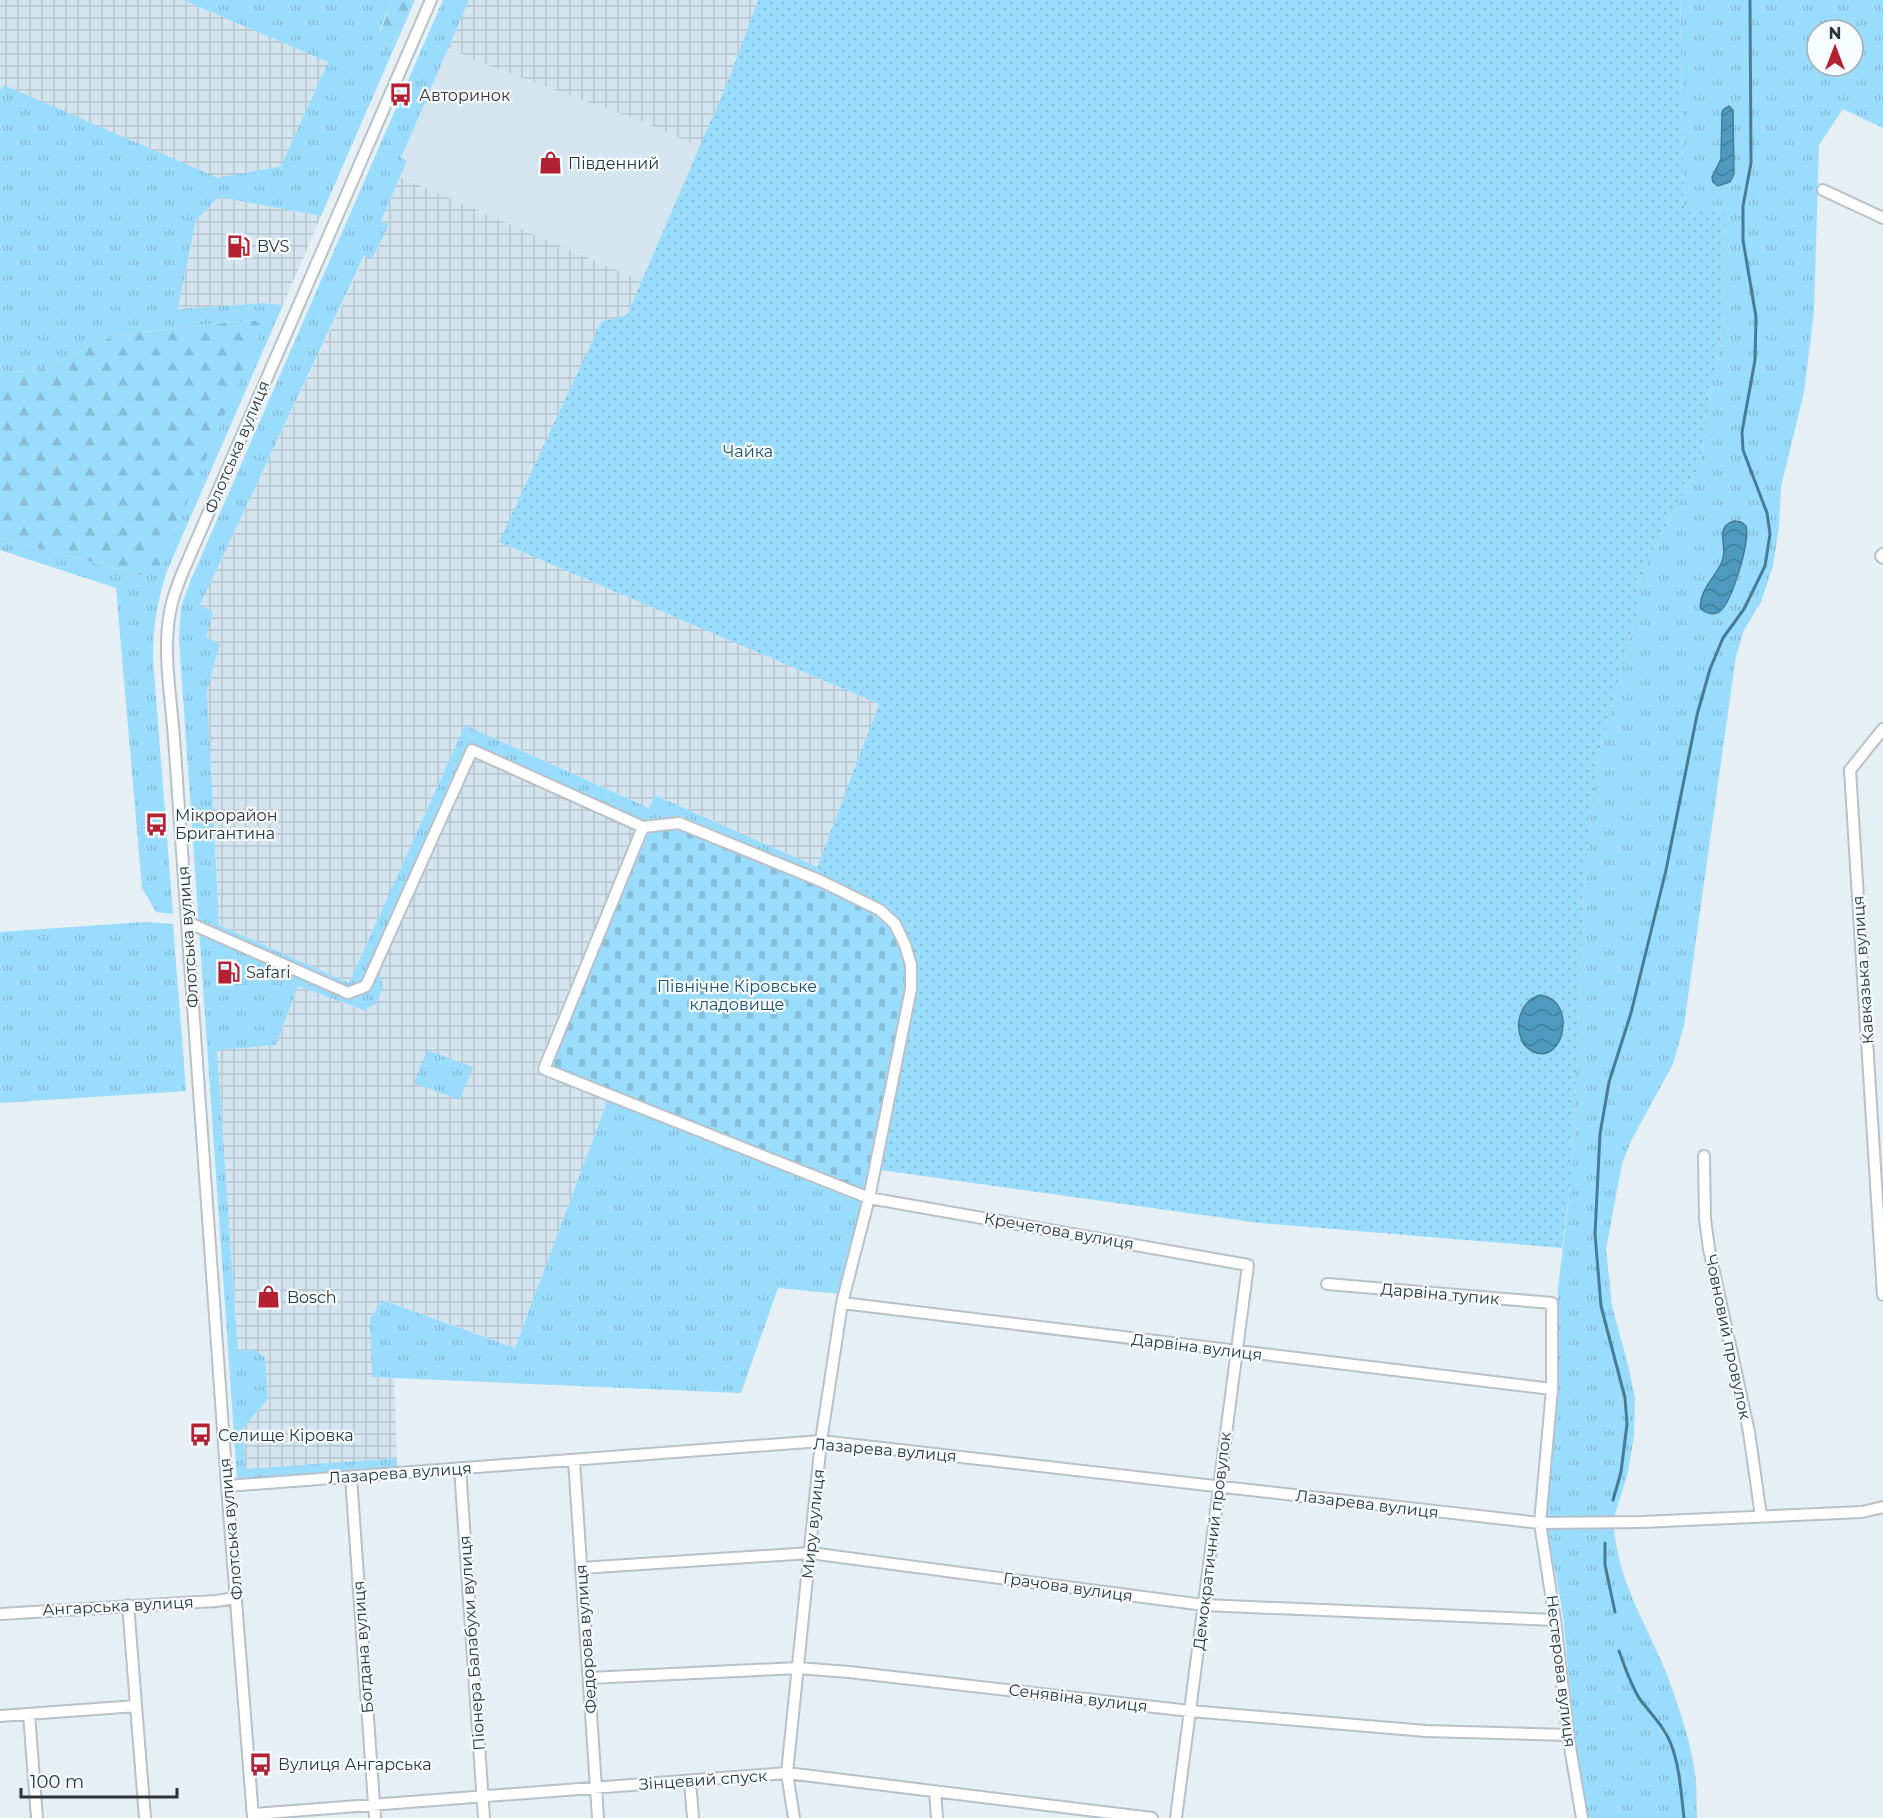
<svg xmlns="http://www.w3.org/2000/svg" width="1883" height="1818" font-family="Montserrat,sans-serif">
<defs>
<pattern id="industrial-grid" width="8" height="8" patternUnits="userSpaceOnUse" patternTransform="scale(1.5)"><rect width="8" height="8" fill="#d4e5ef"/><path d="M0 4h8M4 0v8" fill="none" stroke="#b6c5ce"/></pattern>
<pattern id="grass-tufts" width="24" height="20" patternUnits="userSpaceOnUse" patternTransform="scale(1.5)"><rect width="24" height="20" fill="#9adcfd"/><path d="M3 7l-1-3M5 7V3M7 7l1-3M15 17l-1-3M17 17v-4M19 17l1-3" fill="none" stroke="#85bdd9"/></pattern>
<pattern id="forest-firs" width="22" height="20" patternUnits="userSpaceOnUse" patternTransform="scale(1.5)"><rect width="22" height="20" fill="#9adcfd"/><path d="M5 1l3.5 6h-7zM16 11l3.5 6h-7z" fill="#85bdd9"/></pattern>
<pattern id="cemetery-stones" width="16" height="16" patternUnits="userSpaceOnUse" patternTransform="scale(1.5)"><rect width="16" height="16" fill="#9adcfd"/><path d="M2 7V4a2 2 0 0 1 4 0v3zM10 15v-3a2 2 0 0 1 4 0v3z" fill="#85bdd9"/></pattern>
<pattern id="park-dots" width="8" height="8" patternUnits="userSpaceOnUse" patternTransform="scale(1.5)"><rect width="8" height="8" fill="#9adcfd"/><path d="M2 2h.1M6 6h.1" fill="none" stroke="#85bdd9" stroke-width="1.8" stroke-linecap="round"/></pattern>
<pattern id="water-waves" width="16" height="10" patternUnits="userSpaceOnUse" patternTransform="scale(1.5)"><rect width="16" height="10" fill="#4f9bbf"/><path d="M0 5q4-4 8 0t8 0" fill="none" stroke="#427f9c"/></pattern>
</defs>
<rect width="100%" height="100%" fill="#e5eff4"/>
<path fill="#d4e5ef" d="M448 48 487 65 643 122 700 147 642 281 400 177 407 161 400 158Z"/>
<path fill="url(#industrial-grid)" d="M0 0H183L328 62 281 166 218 179 4 86 0 90Z
M469 0H758L728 81 700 147 643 122 487 65 448 48Z
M400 177 642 281 627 315 499 542 880 704 817 867 656 795 650 808 465 725 349 983 219 925 207 691 220 644 205 637 200 605 365 256 373 259 389 225 381 221Z
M219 197 321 216 283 305 263 303 178 309 196 220Z
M474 758 635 829 535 1071 608 1099 515 1348 384 1300 372 1377 394 1378 397 1458 246 1470 243 1427 268 1399 255 1350 238 1351 217 1049 276 1045 298 986 362 1010 383 987 379 970Z"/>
<path fill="url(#grass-tufts)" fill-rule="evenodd" d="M183 0H392L380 29 392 46 413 0H415L321 216 219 197 196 220 178 309 263 303 283 305 167 571C157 602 153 626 153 659L173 914 156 912 142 888 116 588 0 550V538L141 575 263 323 251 320 115 335 41 370 0 373V90L4 85 218 178 281 166 328 62Z
M443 0H469L401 158 407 161 381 221 389 225 372 259 364 256 200 605 213 612 206 637 220 644 207 691 219 925 349 983 465 725 649 808 655 795 817 867 815 873 681 816 639 820 635 829 475 758 379 970 383 987 376 1004 363 1010 298 986 276 1045 217 1050 238 1351 256 1350 265 1358 268 1399 243 1428 246 1469 397 1458V1468L237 1479 179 639 181 607 190 582Z
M1680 0H1883V128L1843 109 1819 145 1814 312 1804 392 1781 487 1779 527 1773 566 1761 602 1744 630 1736 656 1684 1025 1673 1064 1631 1141 1622 1164 1606 1249 1612 1306 1628 1365 1635 1398 1634 1436 1628 1472 1614 1518 1546 1519 1557 1391 1558 1288 1572 1172 1584 888 1597 758 1638 610V588L1649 557 1700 464 1724 315 1725 210 1684 209ZM1817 30H1853V66H1817Z
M144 922 173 924 186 1091 0 1103V932Z
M427 1050 473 1067 460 1100 414 1083Z
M608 1099 865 1199 840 1294 778 1288 741 1393 372 1377 370 1319 383 1300 515 1348Z
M1614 1527C1618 1581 1645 1621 1665 1670 1677 1700 1693 1748 1696 1781 1697 1793 1696 1806 1697 1818H1587L1574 1734 1563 1615 1547 1528Z"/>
<path fill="url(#forest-firs)" d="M392 0H413L392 46 387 50 382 49 378 38Z
M251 320 264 323 160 565 141 575 0 538V373L41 370 115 335Z"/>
<path fill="url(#cemetery-stones)" d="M682 829C737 852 794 872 847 898 862 906 882 913 892 928 905 947 907 967 907 989L867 1192 552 1065 648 833Z"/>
<path fill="url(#park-dots)" d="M758 0H1680L1684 208 1725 209 1724 315 1700 464 1649 557 1638 588V610L1597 758 1584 888 1572 1172 1562 1248 1260 1223 880 1170 915 965C904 904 865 896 815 873L879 704 499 542 601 322 627 315 728 81Z"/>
<path fill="url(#water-waves)" stroke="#457c96" stroke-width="1.5" d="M1729 106 1733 110 1734 174 1730 182 1718 186 1713 182 1712 177 1721 159 1722 114 1723 110Z
M1734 521 1741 522 1746 526C1750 542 1732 603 1719 612 1713 615 1706 613 1701 609 1697 593 1716 576 1722 562 1729 545 1713 528 1734 521Z
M1540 995C1579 1000 1563 1068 1532 1051 1528 1049 1524 1045 1522 1041 1514 1023 1521 1001 1540 995Z"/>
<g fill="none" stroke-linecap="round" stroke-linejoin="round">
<path stroke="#457c96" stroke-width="3" d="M1613 1500 1621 1472 1627 1424 1625 1398 1601 1306 1595 1234 1600 1134 1609 1082 1631 1013 1666 870 1697 715 1710 669 1723 638 1744 609 1765 566 1770 534 1767 513 1743 450 1742 432 1755 360 1756 317 1743 240V206L1751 163 1750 0
M1605 1543V1565L1615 1612
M1619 1651C1625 1667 1630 1683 1639 1698 1650 1713 1664 1726 1671 1744 1680 1768 1681 1793 1684 1818"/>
<defs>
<path id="minor" d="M1823 190 1883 218
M1883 554 1881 556 1883 558
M1883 729 1850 770 1883 1295
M643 827 544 1069 869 1198 1248 1265 1176 1818
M187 922 348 993 366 986 472 750 643 827 679 823 821 881 880 910 895 924 905 945 911 965V989L869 1198 842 1303 821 1441 787 1773 794 1818
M1704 1156 1705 1219 1709 1249 1749 1432 1761 1516
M1327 1284 1552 1303V1389L1540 1523 1555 1620 1568 1735 1582 1818
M842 1303 1552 1389
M574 1460 598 1818
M460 1468 484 1818
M351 1477 375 1818
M227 1486 821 1441 1540 1523 1642 1522 1862 1512 1883 1507
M581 1568 810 1553 1204 1605 1555 1620
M128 1605 145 1818
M0 1614 216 1601 236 1598
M589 1678 798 1668 849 1672 1190 1711 1426 1731 1568 1735
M29 1714 37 1818
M0 1716 136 1706
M690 1781 693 1818
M935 1791 937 1818
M253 1814 787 1773 1152 1818
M253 1818 227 1486 174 738C171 696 161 644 172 603 174 594 178 585 181 576L431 0"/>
</defs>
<use href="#minor" stroke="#b8c1c7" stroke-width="14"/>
<use href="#minor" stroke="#fff" stroke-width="10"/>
</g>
<defs>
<symbol id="bus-bare" viewBox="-9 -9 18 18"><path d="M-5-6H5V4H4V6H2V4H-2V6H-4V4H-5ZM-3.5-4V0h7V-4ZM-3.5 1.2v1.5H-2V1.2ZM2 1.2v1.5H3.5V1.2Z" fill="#b32132" stroke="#f6fcff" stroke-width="2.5" paint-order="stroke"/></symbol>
<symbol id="shop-bare" viewBox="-9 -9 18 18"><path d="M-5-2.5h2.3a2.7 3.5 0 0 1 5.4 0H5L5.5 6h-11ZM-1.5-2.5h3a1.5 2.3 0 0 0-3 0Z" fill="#b32132" stroke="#f6fcff" stroke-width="2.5" paint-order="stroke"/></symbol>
<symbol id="fuel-bare" viewBox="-9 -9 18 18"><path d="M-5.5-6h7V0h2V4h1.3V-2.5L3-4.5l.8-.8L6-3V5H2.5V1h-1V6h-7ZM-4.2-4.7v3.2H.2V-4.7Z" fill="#b32132" stroke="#f6fcff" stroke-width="2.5" paint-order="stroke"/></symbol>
</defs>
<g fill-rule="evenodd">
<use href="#bus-bare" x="384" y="78" width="33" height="33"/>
<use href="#shop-bare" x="534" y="146" width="33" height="33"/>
<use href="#fuel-bare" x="222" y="230" width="33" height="33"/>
<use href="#bus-bare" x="140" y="808" width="33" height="33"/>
<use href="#fuel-bare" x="212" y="956" width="33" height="33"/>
<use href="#shop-bare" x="252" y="1280" width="33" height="33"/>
<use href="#bus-bare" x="184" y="1418" width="33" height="33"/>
<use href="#bus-bare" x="244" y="1748" width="33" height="33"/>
</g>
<g text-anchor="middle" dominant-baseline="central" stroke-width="4.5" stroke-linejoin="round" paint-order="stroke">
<g font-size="16" fill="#2f3335" stroke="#f6fcff" text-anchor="start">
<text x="419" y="95">Авторинок</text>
<text x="568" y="163">Південний</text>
<text x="257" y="246">BVS</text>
<text x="175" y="815">Мікрорайон<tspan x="175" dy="18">Бригантина</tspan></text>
<text x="246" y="972">Safari</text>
<text x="287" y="1297">Bosch</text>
<text x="218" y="1435">Селище Кіровка</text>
<text x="278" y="1764">Вулиця Ангарська</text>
</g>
<g font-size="16" fill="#2f3335" stroke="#f6fcff">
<text transform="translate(237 447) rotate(-67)">Флотська вулиця</text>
<text transform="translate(188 937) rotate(-94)">Флотська вулиця</text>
<text transform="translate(1863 970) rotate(-94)">Кавказька вулиця</text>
<text transform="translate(1059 1231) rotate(10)">Кречетова вулиця</text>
<text transform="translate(1440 1294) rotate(5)">Дарвіна тупик</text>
<text transform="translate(1728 1337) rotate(78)">Човновий провулок</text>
<text transform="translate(1197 1347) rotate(7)">Дарвіна вулиця</text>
<text transform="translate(885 1450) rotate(5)">Лазарева вулиця</text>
<text transform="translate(400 1473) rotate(-4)">Лазарева вулиця</text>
<text transform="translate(1367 1504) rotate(7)">Лазарева вулиця</text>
<text transform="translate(813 1524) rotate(-84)">Миру вулиця</text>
<text transform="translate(231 1529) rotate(-95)">Флотська вулиця</text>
<text transform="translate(1212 1541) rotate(-83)">Демократичний провулок</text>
<text transform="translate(1068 1587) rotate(8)">Грачова вулиця</text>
<text transform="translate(118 1606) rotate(-3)">Ангарська вулиця</text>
<text transform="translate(586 1639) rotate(-94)">Федорова вулиця</text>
<text transform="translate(472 1643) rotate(-94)">Піонера Балабухи вулиця</text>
<text transform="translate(363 1647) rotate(-94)">Богдана вулиця</text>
<text transform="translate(1561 1671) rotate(83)">Нестерова вулиця</text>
<text transform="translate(1078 1698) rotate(7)">Сенявіна вулиця</text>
<text transform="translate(703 1780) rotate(-4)">Зінцевий спуск</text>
</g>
<g font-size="16" fill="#16526c" stroke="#f6fcff">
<text x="748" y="451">Чайка</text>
<text x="737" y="986">Північне Кіровське<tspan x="737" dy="18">кладовище</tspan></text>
</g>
</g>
<g transform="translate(1835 48)"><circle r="28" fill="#f6fcff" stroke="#a6acae" stroke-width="1.5"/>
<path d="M0-4.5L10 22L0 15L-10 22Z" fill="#b32132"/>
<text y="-9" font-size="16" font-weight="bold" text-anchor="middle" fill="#2f3335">N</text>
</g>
<path d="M21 1788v9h156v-9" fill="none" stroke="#2f3335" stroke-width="3"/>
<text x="30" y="1788" font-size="18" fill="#2f3335" stroke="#f6fcff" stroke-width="4.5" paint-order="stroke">100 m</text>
</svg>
